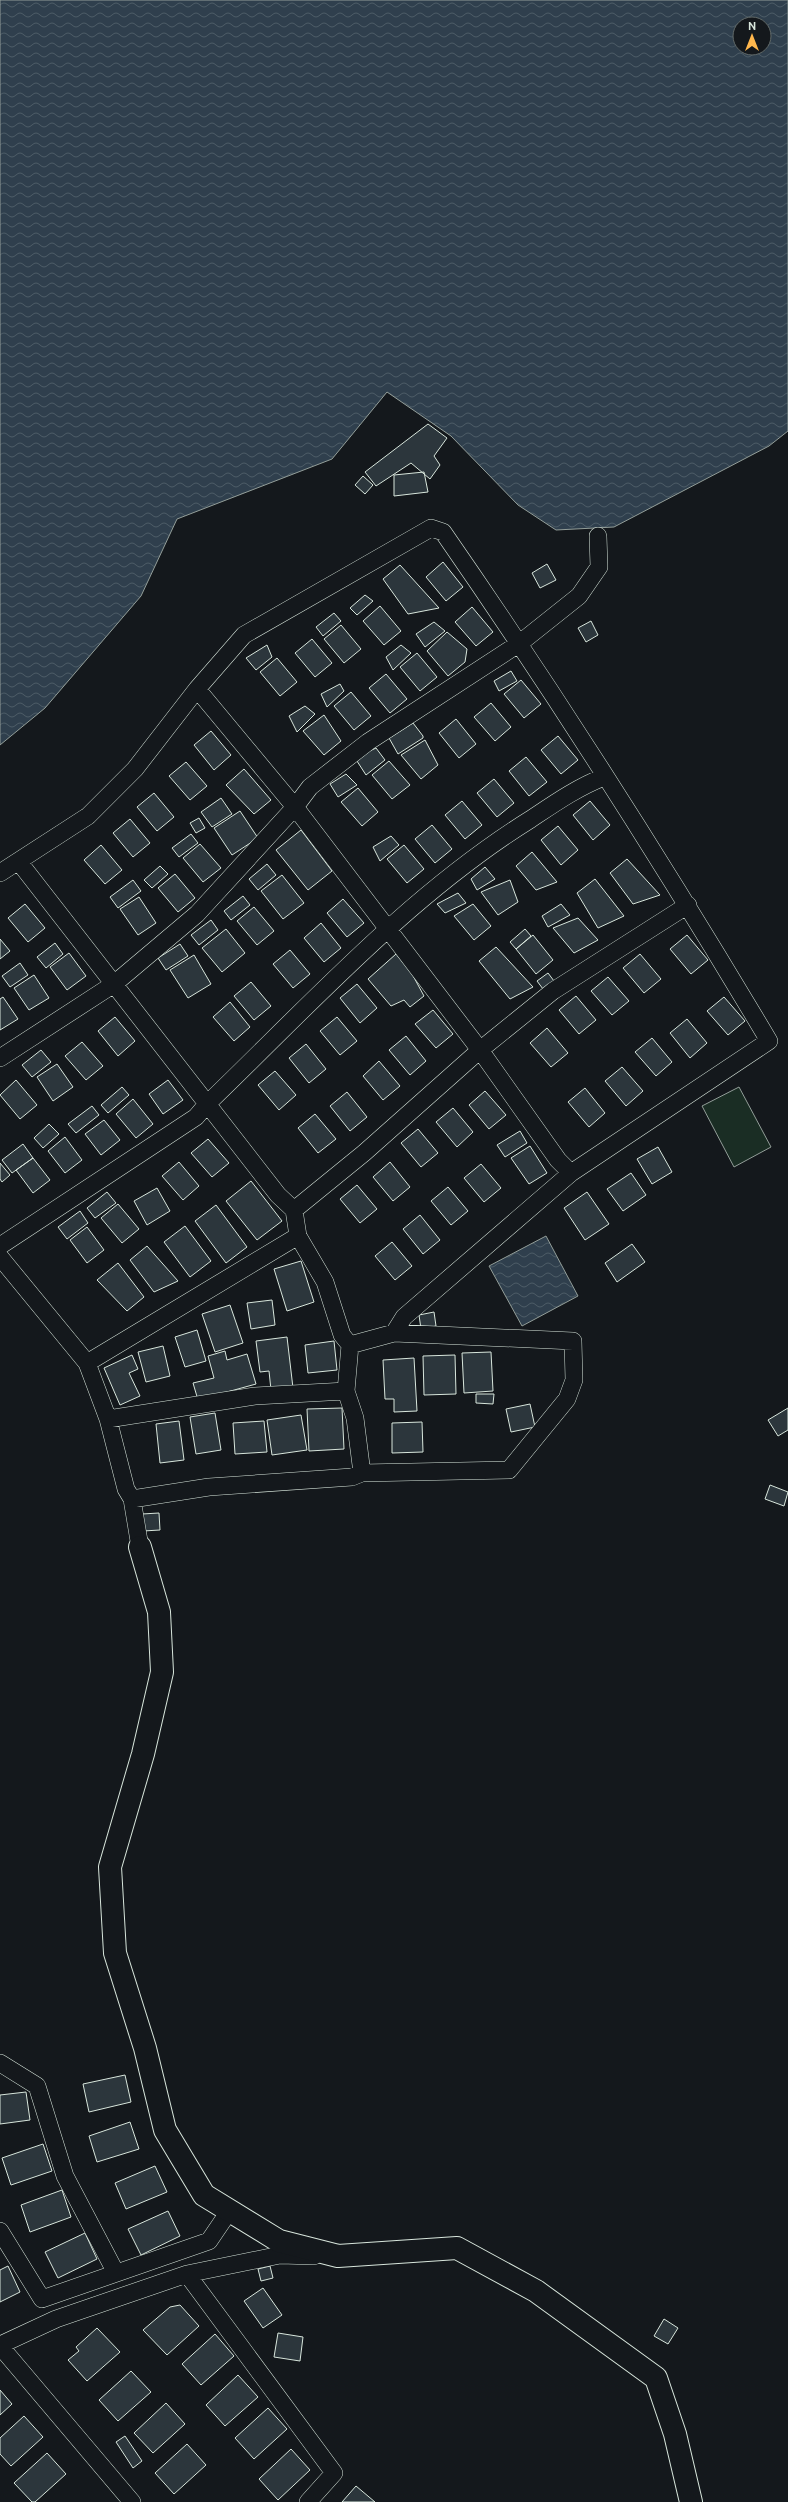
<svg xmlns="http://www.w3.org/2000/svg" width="788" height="2502" font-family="Ubuntu,sans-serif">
<defs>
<pattern id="water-waves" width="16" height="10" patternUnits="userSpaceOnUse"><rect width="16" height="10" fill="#2f3f4d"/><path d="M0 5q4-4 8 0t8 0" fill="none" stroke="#4c5b66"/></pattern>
</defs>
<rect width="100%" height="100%" fill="#14181c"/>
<path fill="#1a2d24" stroke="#939e99" d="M739 1087 771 1147 734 1167 702 1106Z"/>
<path fill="url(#water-waves)" stroke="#939e99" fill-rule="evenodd" d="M0 0H788V431L769 446 614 527 556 530 518 505 451 436 387 392 332 459 177 519 141 596 45 708 0 745ZM740 24H764V48H740Z
M546 1236 578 1296 522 1326 489 1266Z"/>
<path fill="#2c363c" stroke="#d8e6dc" d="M428 424 447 438 434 456 440 465 430 479 411 463 376 486 365 472Z
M424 472 428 492 394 496V475Z
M363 476 373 485 365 494 355 485Z
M443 562 463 587 446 601 426 577Z
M547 564 556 580 540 588 532 573Z
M400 565 439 608 408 614 383 579Z
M365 595 373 601 357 615 350 608Z
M380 606 401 631 384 645 363 621Z
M472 607 493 632 476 646 455 622Z
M334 613 341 621 323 636 316 627Z
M591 621 598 635 586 642 578 628Z
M434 622 445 631 425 647 416 634Z
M341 625 361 649 344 663 324 639Z
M447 632 467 649 465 662 448 676 427 651Z
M312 639 332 663 315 677 295 653Z
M267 645 272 657 256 670 246 658Z
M401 645 411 653 393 670 386 657Z
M417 653 437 677 420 691 400 667Z
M277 658 297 682 280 696 260 672Z
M511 671 517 681 499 691 494 681Z
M386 674 407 699 390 713 369 688Z
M521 680 541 704 524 718 504 694Z
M340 684 344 691 327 707 321 694Z
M351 692 371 716 354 730 334 706Z
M491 703 511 727 495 741 474 717Z
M305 706 315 714 297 732 289 716Z
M324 715 341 741 324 755 303 731Z
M456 719 476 744 459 758 439 733Z
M413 723 423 736V738L398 754 389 738Z
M211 731 231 755 214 770 194 745Z
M558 736 578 760 561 774 541 750Z
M425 740 438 765 421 779 401 755Z
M376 748 385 760 366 775 355 758Z
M526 757 547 782 529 796 509 771Z
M389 761 410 785 392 799 372 775Z
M186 762 207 786 190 800 169 776Z
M244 769 271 800 254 814 226 785Z
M346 774 357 785 338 797 330 784Z
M494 779 514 803 497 817 477 793Z
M358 788 378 812 362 826 341 802Z
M154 793 174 817 157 831 137 807Z
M221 798 232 814 212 827 201 812Z
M462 801 482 825 465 839 445 815Z
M590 801 610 825 593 840 573 815Z
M240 811 258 838 232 855 214 828Z
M199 818 205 828 196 833 190 823Z
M130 819 150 843 133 857 113 833Z
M432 825 452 849 435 863 415 839Z
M558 826 578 850 561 865 541 840Z
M301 830 332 871 308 890 276 850Z
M191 834 198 843 179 857 172 848Z
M391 836 399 845 380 861 373 847Z
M200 844 221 868 203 882 183 858Z
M101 845 122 870 105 884 84 860Z
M404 845 424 869 407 883 387 859Z
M532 852 557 882 536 890 516 866Z
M627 859 660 895 633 904 610 873Z
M267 864 276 875 258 890 249 879Z
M160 866 168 874 152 888 144 880Z
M485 867 495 879 477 890 471 879Z
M175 874 195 898 178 912 158 888Z
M282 875 304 903 283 919 261 891Z
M595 879 624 916 598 928 577 893Z
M133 880 141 891 118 908 110 897Z
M510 880 518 902 498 915 481 892Z
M458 893 466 903 445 913 437 904Z
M243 896 250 905 231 920 224 911Z
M139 897 156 923 138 935 120 909Z
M343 899 364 923 347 937 327 913Z
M25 904 45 928 28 942 8 918Z
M473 904 491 926 474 940 454 916Z
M561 904 570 915 548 927 542 916Z
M254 907 274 931 257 945 237 921Z
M578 918 598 940 574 953 553 928Z
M211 920 218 930 199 945 191 935Z
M321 923 341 948 324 962 304 938Z
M226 929 245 953 222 972 202 948Z
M525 929 531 936 516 949 510 942Z
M533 935 553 960 536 974 516 949Z
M687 935 708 960 691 974 670 949Z
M0 939 10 951 0 959Z
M55 943 63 954 46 968 37 957Z
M180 944 188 956 166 970 158 958Z
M496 947 533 987 510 999 479 961Z
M290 950 310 974 293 988 273 964Z
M69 953 86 976 67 990 50 967Z
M396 954 411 972 424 996 410 1007 404 1000 391 1006 368 979Z
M640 954 661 979 644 993 623 968Z
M194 955 211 984 188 998 170 970Z
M20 963 28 975 10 987 2 976Z
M548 973 554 981 543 989 537 981Z
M34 975 49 998 29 1010 14 988Z
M608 977 629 1001 612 1015 591 991Z
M251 982 271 1006 254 1020 234 996Z
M357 984 377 1008 360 1023 340 998Z
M576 996 596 1020 579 1034 559 1010Z
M3 997 18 1019 0 1030V999Z
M724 997 745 1021 728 1035 707 1011Z
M230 1002 250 1027 234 1041 213 1017Z
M433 1010 453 1034 436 1048 415 1024Z
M115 1017 135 1041 118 1056 98 1031Z
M337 1017 357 1041 340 1055 320 1031Z
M687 1019 707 1043 690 1058 670 1033Z
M547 1028 568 1053 551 1067 530 1043Z
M406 1036 426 1061 410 1075 389 1050Z
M652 1038 672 1062 656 1076 635 1052Z
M82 1042 103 1066 86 1080 65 1056Z
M306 1044 326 1069 309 1083 289 1058Z
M41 1050 51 1062 32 1077 22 1065Z
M379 1061 400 1086 383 1100 363 1076Z
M57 1064 73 1087 53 1101 37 1077Z
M622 1067 643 1091 626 1106 605 1081Z
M275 1071 296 1095 279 1110 258 1085Z
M16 1080 37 1105 20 1119 0 1095Z
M168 1080 183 1100 163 1114 149 1094Z
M122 1087 129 1095 108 1113 101 1105Z
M585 1088 605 1113 589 1127 568 1102Z
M485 1091 506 1115 489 1129 469 1105Z
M347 1092 367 1117 350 1131 330 1106Z
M133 1099 153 1124 136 1138 116 1114Z
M92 1106 99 1115 76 1133 68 1124Z
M453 1108 473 1132 457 1147 436 1122Z
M315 1114 336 1139 318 1153 298 1128Z
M104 1120 120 1140 101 1155 85 1134Z
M49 1124 59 1134 43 1148 34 1138Z
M418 1129 438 1153 421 1167 401 1143Z
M520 1131 527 1143 505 1157 497 1145Z
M65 1137 82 1160 65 1173 48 1151Z
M208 1139 229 1163 212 1177 191 1153Z
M23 1144 33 1158 12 1173 2 1160Z
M530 1146 547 1173 529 1184 511 1158Z
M658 1147 672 1172 652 1184 637 1159Z
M33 1158 50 1180 33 1193 16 1170Z
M179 1162 199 1186 183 1200 162 1176Z
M390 1162 410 1187 393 1201 373 1177Z
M0 1163 10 1175 2 1182 0 1179Z
M481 1164 501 1188 484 1202 464 1178Z
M631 1173 646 1195 623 1211 607 1189Z
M251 1181 282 1221 257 1240 226 1201Z
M357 1185 377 1209 360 1223 340 1199Z
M448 1187 468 1211 451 1225 431 1201Z
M157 1188 170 1211 147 1225 134 1201Z
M107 1192 116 1203 95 1218 87 1208Z
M587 1192 609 1224 585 1240 564 1208Z
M118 1204 139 1229 122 1243 101 1218Z
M216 1205 247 1247 226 1263 195 1221Z
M80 1211 88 1223 67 1239 58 1227Z
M420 1215 440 1240 423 1254 403 1229Z
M185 1226 211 1261 190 1277 164 1242Z
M87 1227 104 1250 87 1263 70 1240Z
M392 1242 412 1266 395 1280 375 1256Z
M632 1244 645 1262 617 1282 605 1263Z
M147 1246 178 1281 154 1292 130 1260Z
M301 1261 314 1302 287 1311 274 1269Z
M118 1263 144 1297 127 1311 97 1280Z
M272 1300 275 1325 251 1329 247 1303Z
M230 1305 243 1343 215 1352 202 1314Z
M434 1312 436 1326 421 1329 419 1315Z
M197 1330 206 1361 185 1367 175 1337Z
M287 1337 293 1388 271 1390 269 1371 260 1372 256 1341Z
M334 1341 337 1370 308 1373 305 1345Z
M163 1346 170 1376 146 1382 138 1352Z
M225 1351 227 1360 247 1354 256 1384 198 1400 193 1383 214 1378 208 1356Z
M491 1352 493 1391 464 1393 462 1353Z
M132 1355 138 1369 129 1373 140 1396 120 1405 104 1368Z
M455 1355 456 1394 424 1395 423 1356Z
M414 1358 417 1411 394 1412V1399H385L383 1360Z
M476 1394H494L493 1404 476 1403Z
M530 1404 535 1427 511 1432 506 1409Z
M342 1408 344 1449 309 1451 307 1409Z
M788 1408V1430L778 1436 768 1420Z
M215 1413 221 1450 196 1454 190 1417Z
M301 1415 307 1450 272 1455 267 1420Z
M179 1421 184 1460 160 1463 156 1424Z
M264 1421 267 1452 235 1454 233 1423Z
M422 1422 423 1452 392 1453V1423Z
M770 1485 788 1492 784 1506 765 1499Z
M159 1513 160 1530 143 1531 142 1514Z
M125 2075 131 2102 89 2112 83 2084Z
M26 2092 30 2120 0 2124V2095Z
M130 2122 139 2149 97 2162 89 2136Z
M43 2144 52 2171 11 2185 2 2158Z
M155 2166 167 2192 126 2209 115 2183Z
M62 2190 71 2217 30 2232 21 2205Z
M168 2211 180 2236 141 2255 128 2229Z
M85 2233 97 2259 58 2278 45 2252Z
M8 2266 20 2292 0 2302V2270Z
M270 2266 273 2278 261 2281 258 2269Z
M263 2288 282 2315 263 2328 244 2301Z
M180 2305 199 2326 167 2355 143 2330 170 2307Z
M664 2319 678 2328 668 2344 654 2336Z
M97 2328 120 2352 87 2381 68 2360 79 2351 76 2347Z
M278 2333 303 2337 300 2361 274 2357Z
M215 2334 234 2356 201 2385 182 2364Z
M131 2371 151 2392 118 2421 99 2400Z
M238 2375 258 2397 225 2426 206 2405Z
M0 2390 12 2404 0 2415Z
M166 2403 185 2424 153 2453 134 2433Z
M268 2408 287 2429 254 2459 235 2438Z
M24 2416 43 2437 11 2466 0 2454V2438Z
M125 2436 142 2461 133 2468 116 2442Z
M187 2444 206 2465 174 2494 155 2473Z
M291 2449 310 2470 278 2500 259 2479Z
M47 2453 66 2474 35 2502H32L14 2483Z
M356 2486 375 2502H342Z"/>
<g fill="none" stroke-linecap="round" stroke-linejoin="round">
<defs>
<path id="street" d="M197 689 295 807 480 1050 558 1160 571 1173
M19 862 278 1195 294 1210 298 1236 325 1282 342 1335 350 1345 346 1391 355 1418 362 1473
M0 873 88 816 135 769 197 689 244 635 431 528 443 532C558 698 666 868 769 1041L571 1173 404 1317 394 1333
M0 1058 114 984 197 914 295 807 310 787 368 742 520 643 579 596 599 567 598 536
M294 1210 364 1153 480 1050 553 991 688 905
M0 1246 196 1117 207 1104C310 1005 409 895 531 819 555 803 578 787 604 777
M0 1257 87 1363 108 1419 126 1489 132 1499 140 1547
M87 1363 298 1236
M108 1419 255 1396 346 1391
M132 1499 209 1487 352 1477 362 1473 509 1470 567 1399 574 1380 573 1341 394 1333 350 1345
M0 2063 37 2086 65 2176 116 2273
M0 2231 42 2299 209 2241 230 2210
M187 2274 334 2473 308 2502
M0 2345 56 2319 187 2274 280 2255 314 2256
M0 2346 132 2502"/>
<path id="secondary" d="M140 1547 159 1612 162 1672 143 1754 110 1867 115 1953 145 2048 165 2130 204 2195 279 2241 338 2256 457 2248 536 2291 656 2378 675 2434 691 2502"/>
</defs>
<use href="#street" stroke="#d8e6dc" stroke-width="18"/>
<use href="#secondary" stroke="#d8e6dc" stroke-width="24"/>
<use href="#street" stroke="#14181c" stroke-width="17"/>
<use href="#secondary" stroke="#14181c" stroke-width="22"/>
</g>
<g transform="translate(752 36)"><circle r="19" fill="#14181c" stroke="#626a69"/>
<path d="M0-3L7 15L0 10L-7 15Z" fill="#ffb74d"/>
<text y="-6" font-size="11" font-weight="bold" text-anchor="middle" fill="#d8e6dc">N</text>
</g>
</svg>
